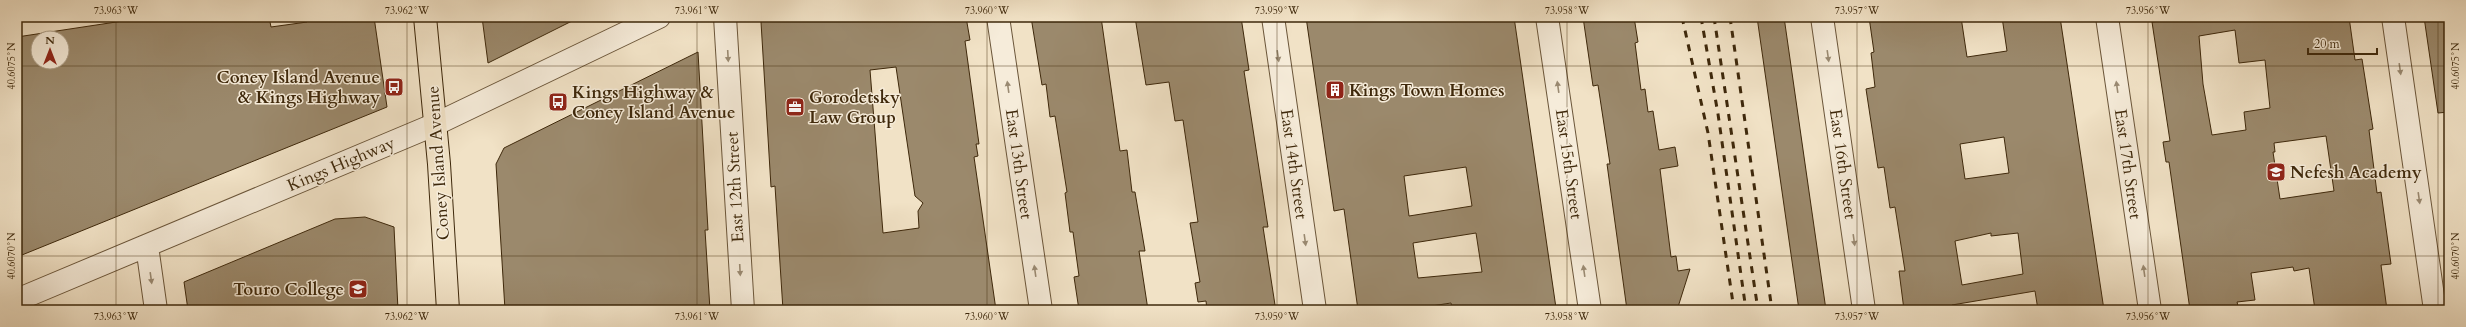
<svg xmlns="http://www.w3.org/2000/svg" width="2466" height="327" font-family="Cardo,serif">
<rect width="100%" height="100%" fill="#f1e2c6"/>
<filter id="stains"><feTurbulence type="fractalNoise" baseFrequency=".005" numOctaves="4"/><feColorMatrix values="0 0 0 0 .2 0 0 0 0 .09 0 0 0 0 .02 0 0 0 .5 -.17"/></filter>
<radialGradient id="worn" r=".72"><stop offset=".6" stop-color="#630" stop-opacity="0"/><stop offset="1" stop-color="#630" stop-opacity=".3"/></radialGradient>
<path fill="#9b896c" stroke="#3e280b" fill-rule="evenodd" d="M149 17H269L271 27 307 22 306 17H374L387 107 17 257V37ZM38 38H62V62H38Z
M482 17H580L488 63Z
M772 17H966L970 40 965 41 979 144H976L978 156 974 157 996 310H783L775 186 771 187 761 22ZM896 67 915 196 923 203 918 211 919 228 883 233 870 70Z
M1031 17H1101L1120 151 1127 150 1132 192H1135L1145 251H1139L1148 310H1079L1074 277 1079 276 1073 232H1070L1065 193 1067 192 1055 116 1050 117 1046 84 1042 85Z
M1135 17H1241L1249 70 1244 71 1268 227H1263L1275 305 1256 308V310H1207L1206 301 1198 302 1195 283 1200 282 1190 223 1198 222 1183 120 1175 121 1169 82 1146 85Z
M1306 17H1514L1556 308 1452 310 1451 303 1405 310H1358L1344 209 1334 211ZM1466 167 1472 206 1409 216 1404 176ZM1476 233 1482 272 1418 278 1413 243Z
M1583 17H1634L1638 42 1635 43 1641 90 1645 89 1648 112 1653 111 1659 150 1675 147 1678 166 1660 169 1671 257 1676 256 1678 271 1690 269 1678 307 1627 310 1607 164H1610L1598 85 1593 86Z
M1757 17H1784L1826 310H1799Z
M1869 17H1961L1967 57 2007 51 2002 17H2060L2104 310H2038L2035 291 1952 305 1953 310H1904L1899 271H1905L1895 207 1890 208 1884 167 1878 168 1866 89 1875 87 1871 53 1874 52ZM2004 137 2009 173 1965 179 1960 144ZM1991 233V236L2018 233 2023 274 1962 285 1955 241Z
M2188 17H2349L2355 60 2362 59 2373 129 2369 130 2377 193 2381 192 2391 264 2381 265 2387 310H2315L2309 268 2294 271 2293 267 2251 273 2255 300 2237 302 2239 310H2190L2169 162H2166L2163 142 2170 141 2152 22ZM2235 30 2239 63 2265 60 2270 108 2244 112 2246 130 2212 135 2203 84 2199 36ZM2326 136 2334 191 2280 199 2273 152H2275L2274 143Z
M2424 17H2449V112L2438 113Z
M698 52 706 195 708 230H705L710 310H505L496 164 504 148Z
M365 217 394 227 398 310H188L184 282 335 219Z"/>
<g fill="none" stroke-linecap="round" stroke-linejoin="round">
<defs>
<path id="minor" d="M725 17 743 310
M998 17 1041 310
M1273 17 1315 310
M1547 17 1590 310
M1822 17 1864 310
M2107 17 2150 310
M2393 17 2435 310
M147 246 156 310
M17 300 436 124 659 17"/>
<path id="major" d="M425 17 439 164 448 310"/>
</defs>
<use href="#minor" stroke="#6b563a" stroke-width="24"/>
<use href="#major" stroke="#3e280b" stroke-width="24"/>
<use href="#minor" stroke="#f6ecda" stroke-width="22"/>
<use href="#major" stroke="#f1e2c6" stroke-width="22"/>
<path stroke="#3e280b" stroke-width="3" stroke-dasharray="7 7" stroke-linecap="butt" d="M1682 17 1708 133 1734 310
M1701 17 1718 114 1746 310
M1714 17 1758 310
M1730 17 1772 310"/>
</g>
<defs><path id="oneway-solid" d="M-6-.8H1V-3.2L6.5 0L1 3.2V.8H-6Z"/></defs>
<g fill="#9a8a72">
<use href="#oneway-solid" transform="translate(728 56) rotate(87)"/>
<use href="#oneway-solid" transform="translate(1278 56) rotate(82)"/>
<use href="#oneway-solid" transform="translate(1828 56) rotate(82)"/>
<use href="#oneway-solid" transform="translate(2400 69) rotate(82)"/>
<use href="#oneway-solid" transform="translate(1008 87) rotate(-98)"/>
<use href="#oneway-solid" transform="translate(1558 87) rotate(-98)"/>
<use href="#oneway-solid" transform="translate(2117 87) rotate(-98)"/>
<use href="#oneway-solid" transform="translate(2419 198) rotate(82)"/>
<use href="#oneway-solid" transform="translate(1305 240) rotate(82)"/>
<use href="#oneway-solid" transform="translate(1854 240) rotate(82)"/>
<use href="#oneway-solid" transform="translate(740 270) rotate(87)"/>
<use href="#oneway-solid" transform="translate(1035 271) rotate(-98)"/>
<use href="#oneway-solid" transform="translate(1584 271) rotate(-98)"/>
<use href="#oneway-solid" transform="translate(2144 271) rotate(-98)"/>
<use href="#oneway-solid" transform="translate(151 278) rotate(82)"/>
</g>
<path fill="none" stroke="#3e280b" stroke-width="1" stroke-opacity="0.45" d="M116 17V310M407 17V310M697 17V310M987 17V310M1277 17V310M1567 17V310M1857 17V310M2148 17V310M2438 17V310M17 66H2449M17 256H2449"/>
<defs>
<symbol id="bus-square" viewBox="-11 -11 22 22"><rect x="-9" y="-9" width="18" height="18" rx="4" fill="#8f2418" stroke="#f6ecda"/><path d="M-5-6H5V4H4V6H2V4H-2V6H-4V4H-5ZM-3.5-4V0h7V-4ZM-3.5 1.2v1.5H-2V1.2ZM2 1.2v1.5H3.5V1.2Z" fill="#fff"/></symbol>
<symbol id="building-square" viewBox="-11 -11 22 22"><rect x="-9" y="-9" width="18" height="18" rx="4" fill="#8f2418" stroke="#f6ecda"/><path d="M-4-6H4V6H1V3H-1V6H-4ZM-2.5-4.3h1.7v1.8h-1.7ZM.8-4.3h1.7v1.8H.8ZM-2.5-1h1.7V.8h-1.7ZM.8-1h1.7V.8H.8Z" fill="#fff"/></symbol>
<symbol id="office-square" viewBox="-11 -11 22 22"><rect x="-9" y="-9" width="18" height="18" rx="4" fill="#8f2418" stroke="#f6ecda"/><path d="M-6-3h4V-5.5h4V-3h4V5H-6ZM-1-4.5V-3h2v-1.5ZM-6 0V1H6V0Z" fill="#fff"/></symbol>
<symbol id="school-square" viewBox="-11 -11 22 22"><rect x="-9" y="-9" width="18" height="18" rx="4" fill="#8f2418" stroke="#f6ecda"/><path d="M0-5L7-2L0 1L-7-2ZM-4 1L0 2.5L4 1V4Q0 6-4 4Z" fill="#fff"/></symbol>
<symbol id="university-square" viewBox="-11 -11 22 22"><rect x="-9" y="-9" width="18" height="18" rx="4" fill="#8f2418" stroke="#f6ecda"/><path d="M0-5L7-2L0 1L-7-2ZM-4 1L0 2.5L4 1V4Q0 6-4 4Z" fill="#fff"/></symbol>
</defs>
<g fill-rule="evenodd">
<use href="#bus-square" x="383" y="76" width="22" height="22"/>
<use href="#building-square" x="1324" y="79" width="22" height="22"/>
<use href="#bus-square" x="547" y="91" width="22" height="22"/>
<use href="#office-square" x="784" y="96" width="22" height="22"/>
<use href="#school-square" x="2265" y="161" width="22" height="22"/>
<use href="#university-square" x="347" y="278" width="22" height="22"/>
</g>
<g text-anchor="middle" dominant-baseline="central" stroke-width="3" stroke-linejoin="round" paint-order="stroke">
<g font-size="17" font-weight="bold" fill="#3e280b" stroke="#f6ecda" text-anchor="start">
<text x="380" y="77" text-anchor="end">Coney Island Avenue<tspan x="380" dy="20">&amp; Kings Highway</tspan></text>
<text x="1349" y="90">Kings Town Homes</text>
<text x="572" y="92">Kings Highway &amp;<tspan x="572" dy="20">Coney Island Avenue</tspan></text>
<text x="809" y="97">Gorodetsky<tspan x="809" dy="20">Law Group</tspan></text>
<text x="2290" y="172">Nefesh Academy</text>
<text x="344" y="289" text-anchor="end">Touro College</text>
</g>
<g font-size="17" fill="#3e280b" stroke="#f6ecda">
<text transform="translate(438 163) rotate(-94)">Coney Island Avenue</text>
<text transform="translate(341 164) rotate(-23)">Kings Highway</text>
<text transform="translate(1019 164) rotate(82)">East 13th Street</text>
<text transform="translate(1294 164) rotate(82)">East 14th Street</text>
<text transform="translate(1569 164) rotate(82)">East 15th Street</text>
<text transform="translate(1843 164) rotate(82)">East 16th Street</text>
<text transform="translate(2128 164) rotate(82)">East 17th Street</text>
<text transform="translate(735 187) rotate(-93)">East 12th Street</text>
</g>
</g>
<rect width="2466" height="327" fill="none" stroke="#f1e2c6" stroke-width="44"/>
<g transform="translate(50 50)"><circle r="19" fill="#f6ecda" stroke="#ac9e87"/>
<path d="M0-3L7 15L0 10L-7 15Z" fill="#8f2418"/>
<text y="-6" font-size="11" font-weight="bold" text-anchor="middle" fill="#3e280b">N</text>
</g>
<path d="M2308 48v6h69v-6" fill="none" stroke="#3e280b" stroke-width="2"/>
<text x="2314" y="48" font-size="12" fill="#3e280b" stroke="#f6ecda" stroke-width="3" paint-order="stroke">20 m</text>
<rect x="22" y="22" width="2422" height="283" fill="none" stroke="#3e280b" stroke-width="1.5"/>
<g font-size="10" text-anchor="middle" fill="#3e280b">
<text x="116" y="14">73.963°W</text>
<text x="407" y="14">73.962°W</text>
<text x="697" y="14">73.961°W</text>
<text x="987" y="14">73.960°W</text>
<text x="1277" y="14">73.959°W</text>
<text x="1567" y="14">73.958°W</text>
<text x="1857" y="14">73.957°W</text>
<text x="2148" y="14">73.956°W</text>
<text transform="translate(11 66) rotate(-90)" y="4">40.6075°N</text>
<text transform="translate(2455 66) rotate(-90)" y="4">40.6075°N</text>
<text transform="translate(11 256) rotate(-90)" y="4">40.6070°N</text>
<text transform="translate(2455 256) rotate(-90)" y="4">40.6070°N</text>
<text x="116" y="320">73.963°W</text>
<text x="407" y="320">73.962°W</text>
<text x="697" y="320">73.961°W</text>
<text x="987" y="320">73.960°W</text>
<text x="1277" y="320">73.959°W</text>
<text x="1567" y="320">73.958°W</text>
<text x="1857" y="320">73.957°W</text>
<text x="2148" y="320">73.956°W</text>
</g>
<rect width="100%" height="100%" filter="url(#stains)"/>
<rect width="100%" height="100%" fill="url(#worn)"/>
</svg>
